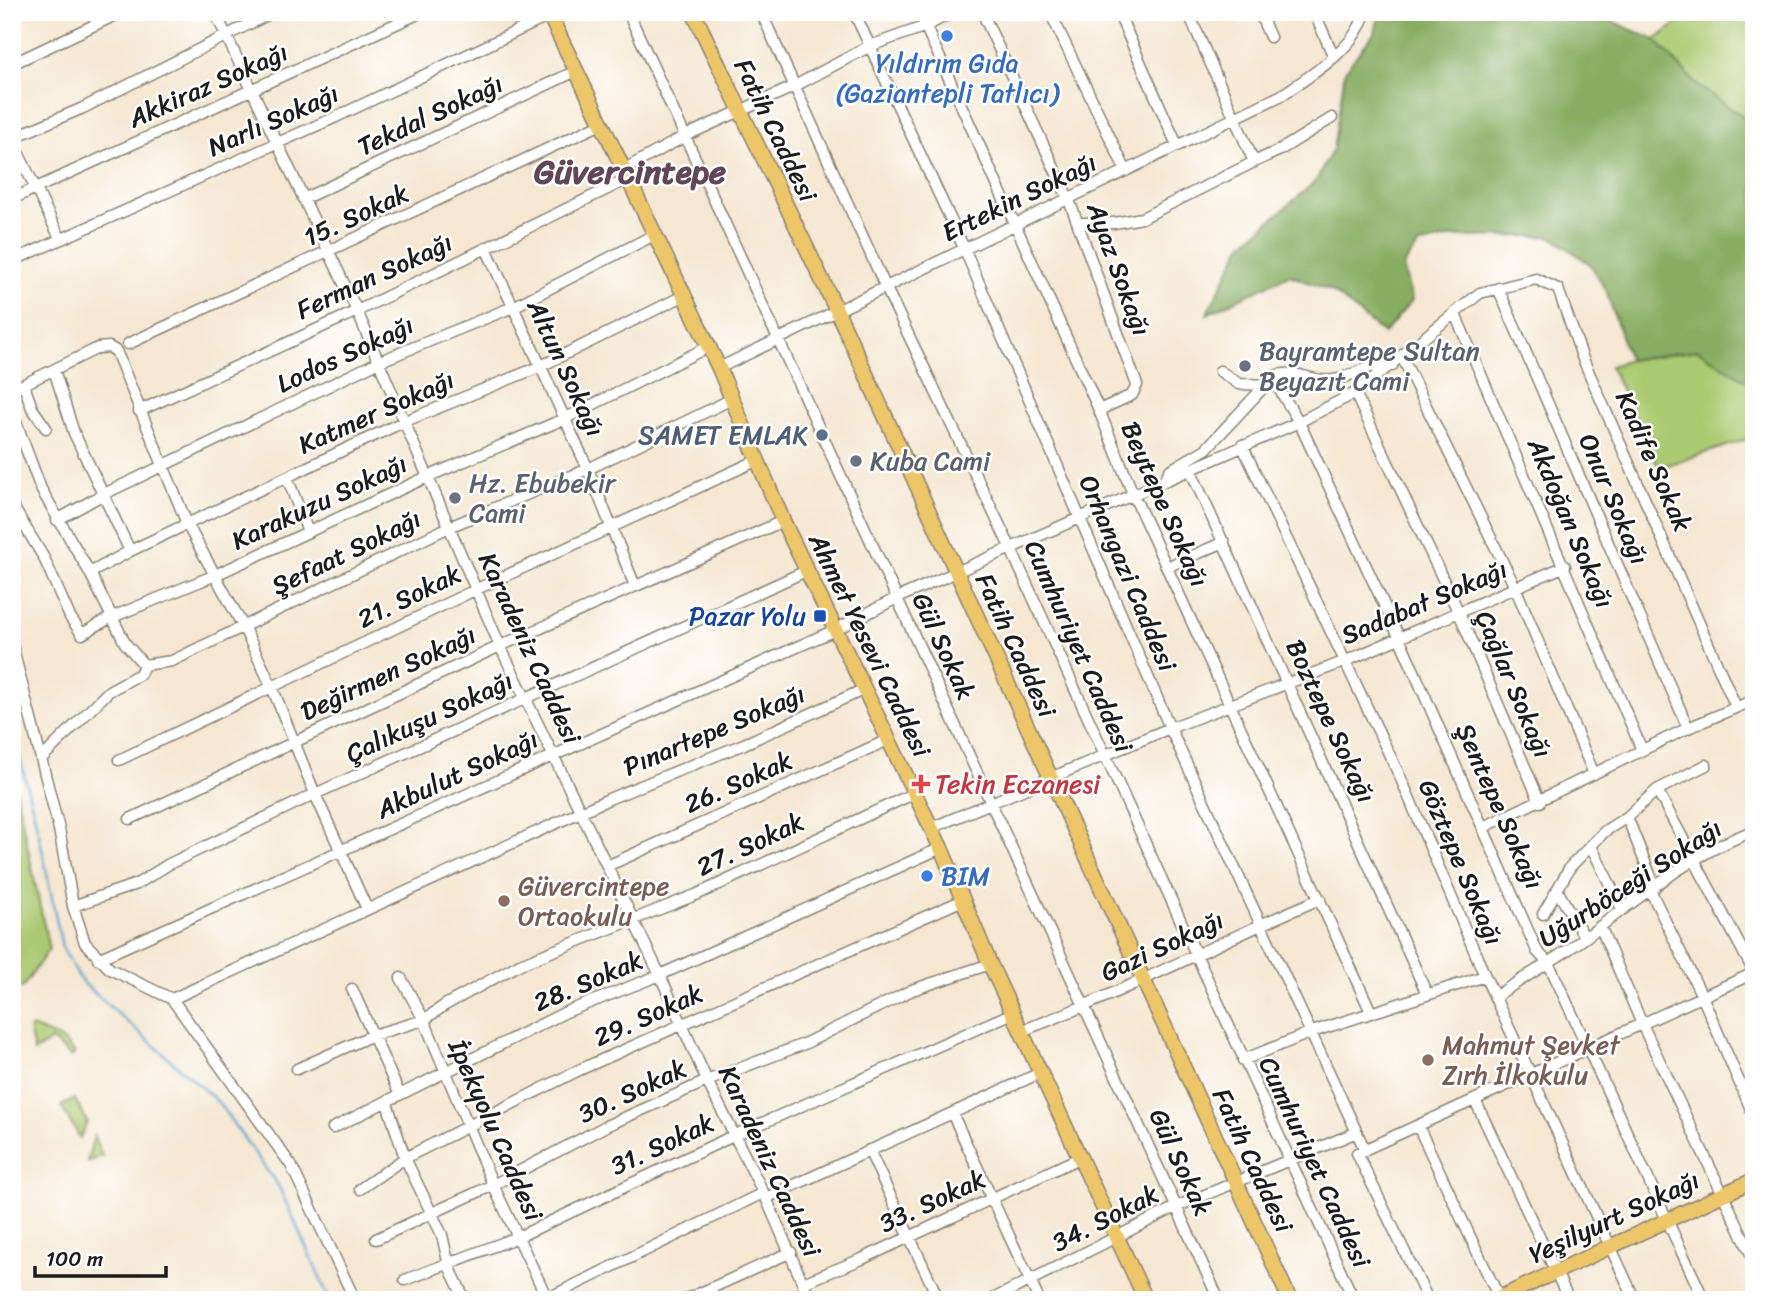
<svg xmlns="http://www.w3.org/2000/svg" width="1766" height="1312" font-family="Sriracha,sans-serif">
<rect width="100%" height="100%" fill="#fff"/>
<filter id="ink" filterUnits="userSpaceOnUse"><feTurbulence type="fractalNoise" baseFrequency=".0143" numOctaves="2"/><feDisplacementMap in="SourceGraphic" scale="14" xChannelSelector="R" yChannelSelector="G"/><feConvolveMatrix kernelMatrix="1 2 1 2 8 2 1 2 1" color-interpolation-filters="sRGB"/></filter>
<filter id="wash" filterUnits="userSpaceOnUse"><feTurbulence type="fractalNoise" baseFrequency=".00686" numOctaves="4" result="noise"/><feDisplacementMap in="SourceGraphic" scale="28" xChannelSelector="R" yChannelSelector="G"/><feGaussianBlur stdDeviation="1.57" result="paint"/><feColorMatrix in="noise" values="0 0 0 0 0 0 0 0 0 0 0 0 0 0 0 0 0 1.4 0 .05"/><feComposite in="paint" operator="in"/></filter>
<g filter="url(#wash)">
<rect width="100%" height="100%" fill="#f5e7d1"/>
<path fill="#aac970" stroke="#637246" stroke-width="2" d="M1693 12H1754V124L1698 86 1655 40Z
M1698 350 1754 386V437L1659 468 1610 366 1629 360Z
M12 773 49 949 23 987 12 989Z
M33 1027 62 1040 75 1053 71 1057 52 1040 34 1052 29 1029Z
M75 1099 87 1122 80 1138 61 1106Z
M94 1136 102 1156 87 1162Z"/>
<path fill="#87ad62" stroke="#52643f" stroke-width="2" d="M1381 12H1548L1612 21 1655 40 1698 86 1754 124V386L1698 350 1629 360 1606 290 1590 264 1550 236 1452 237 1419 245 1403 266 1412 300 1384 334 1332 291 1289 275 1207 314 1242 245 1315 182 1333 149 1345 71 1374 33Z"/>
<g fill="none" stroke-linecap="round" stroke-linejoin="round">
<path stroke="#58a2d0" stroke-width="2.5" d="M12 727 38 830 62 947 81 981 217 1101 279 1187 330 1300"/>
</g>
</g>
<g filter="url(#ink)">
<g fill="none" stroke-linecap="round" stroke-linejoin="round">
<defs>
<path id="minor" d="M215 12 357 311 500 646 660 975 707 1081 766 1198 810 1300
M628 12 1219 1300
M761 12 886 288 1010 547 1354 1300
M854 12 964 248 1170 728 1365 1150
M919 12 1099 410 1133 494 1371 1012
M982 12 1069 200 1137 385 1132 395 1099 410
M1050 12 1126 171
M1118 12 1177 145
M1259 12 1270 37
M1314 12 1334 57
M12 64 122 12
M12 138 83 108 273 12
M12 140 60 238
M1254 162 1280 150 1332 118
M623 170 687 135 793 87 870 46 926 26 953 12
M12 199 422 12
M303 199 576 71
M1078 223H1114L1142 218 1254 162 1188 12
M486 248 588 469 635 586
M12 261 336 117 549 16
M1498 288 1688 728
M1455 314 1642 750
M128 344 601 124
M1402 357 1515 587 1594 774
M719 368 1282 95C1311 75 1356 49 1365 12
M54 370 74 433 130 551
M1220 371 1239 384 1273 385 1279 389 1299 422 1399 637 1537 951 1549 964 1704 1300
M24 385 32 408 46 428
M12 390 98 348 109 347 116 351 188 526 244 628 272 687 315 794 367 909
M1355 393 1459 613 1540 802
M12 411 41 489 90 573 125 643 144 665
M139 411 357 311 628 179
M1242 445 1402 781 1485 976 1635 1300
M1190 469 1427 994
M287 477 308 532
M1165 479 1170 470 1206 449 1274 376C1294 368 1313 383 1334 380 1353 377 1373 360 1392 366
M12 505 44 558 70 617 82 634 110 618 213 576 427 477 564 419 708 347
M57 520 102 495 378 362 513 307 654 235
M1167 567 1224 542
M90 573 130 551 403 422 539 367 683 296
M12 645 59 829 73 906 85 943 110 969 172 999 611 798 744 744 865 689
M144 665 172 661 449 527 588 469 732 399
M42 758 109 691 140 674 144 665
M119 760 477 589 758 460
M1657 790 1754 972
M1627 817 1655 887
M130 819 500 646 783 521
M1484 827 1688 728 1754 700
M931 828 1170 728 1346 661 1565 566
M1591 846 1622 909
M607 866 888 740
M1650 890 1702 996 1754 1116
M73 906 137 884 169 864 315 794 806 571
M1543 914 1557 890
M1600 926 1642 1024 1754 1260
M1585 938 1557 890 1570 867 1605 831 1627 817 1657 790 1706 765
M98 959 835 630 897 598 1299 422 1355 393 1480 293 1536 279 1558 289 1583 359 1736 707
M401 978 424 1020 493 1185 548 1300
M352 989 399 1093
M1496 996C1525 977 1554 960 1582 940 1635 901 1691 853 1754 831
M172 999 291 1165 355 1300
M1021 1031C1124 993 1219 941 1320 899
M1243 1060 1312 1032 1485 976
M297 1069 373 1035 424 1020 445 1005 520 964 698 894 915 793
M1475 1100 1569 1300
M387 1103 405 1158 442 1235 449 1266 465 1300
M952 1113 1039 1300
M1418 1126 1500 1300
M333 1128 566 1012 660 975 941 848
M869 1150 939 1300
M360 1189 405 1158 579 1070 963 900
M766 1198 1040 1073
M376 1239 493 1185 606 1126 707 1081 804 1044 912 990 990 964
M405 1280 518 1237 733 1136 1013 1013
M803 1283 862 1259 1079 1158
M544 1300 763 1193
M685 1300 791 1252
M991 1300 1176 1207 1357 1132
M1428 1300 1357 1153 1754 973"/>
<path id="major" d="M548 12 719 368 783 521 941 848 990 964 1146 1300
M693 12 837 311 1290 1300
M1495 1300 1754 1180"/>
</defs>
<use href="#minor" stroke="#888276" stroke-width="13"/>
<use href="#major" stroke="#888276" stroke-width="17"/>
<use href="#minor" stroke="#fff" stroke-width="10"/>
<use href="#major" stroke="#ecc669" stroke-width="14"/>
</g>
</g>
<g fill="#3f7fe0" stroke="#fff" stroke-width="2.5">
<circle cx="947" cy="36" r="7"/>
<circle cx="927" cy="876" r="7"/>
</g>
<g fill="#6b7280" stroke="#fff" stroke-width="2.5">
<circle cx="1245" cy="366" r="7"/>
<circle cx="856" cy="461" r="7"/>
<circle cx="455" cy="498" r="7"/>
</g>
<circle fill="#5c6f8a" stroke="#fff" stroke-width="2.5" cx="822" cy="435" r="7"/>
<rect fill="#1a4fb4" stroke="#fff" stroke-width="2.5" x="813" y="609" width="14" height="14" rx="3.5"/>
<path fill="#e0444e" stroke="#fff" stroke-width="2.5" d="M917.5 773.5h7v7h7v7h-7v7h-7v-7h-7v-7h7z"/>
<g fill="#8d6e63" stroke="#fff" stroke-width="2.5">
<circle cx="504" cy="901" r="7"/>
<circle cx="1428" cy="1060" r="7"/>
</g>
<g text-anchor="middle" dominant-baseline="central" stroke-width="5" stroke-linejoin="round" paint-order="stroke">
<g font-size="26" fill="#366cbe" stroke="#fff">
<text x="947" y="63">Yıldırım Gıda<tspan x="947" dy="30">(Gaziantepli Tatlıcı)</tspan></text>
<text x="941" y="876" text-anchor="start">BIM</text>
</g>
<g font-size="26" fill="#1c1c1c" stroke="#fff">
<text transform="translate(208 85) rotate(-24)">Akkiraz Sokağı</text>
<text transform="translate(430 115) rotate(-25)">Tekdal Sokağı</text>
<text transform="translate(273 120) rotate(-24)">Narlı Sokağı</text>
<text transform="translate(776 130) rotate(64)">Fatih Caddesi</text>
<text transform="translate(1019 197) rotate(-26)">Ertekin Sokağı</text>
<text transform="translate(356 215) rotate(-25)">15. Sokak</text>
<text transform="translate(1119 269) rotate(70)">Ayaz Sokağı</text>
<text transform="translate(374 276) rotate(-25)">Ferman Sokağı</text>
<text transform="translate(345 354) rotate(-25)">Lodos Sokağı</text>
<text transform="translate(566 368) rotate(65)">Altun Sokağı</text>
<text transform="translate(376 412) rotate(-24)">Katmer Sokağı</text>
<text transform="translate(1654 461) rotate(66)">Kadife Sokak</text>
<text transform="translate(1614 499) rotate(67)">Onur Sokağı</text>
<text transform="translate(319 502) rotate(-25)">Karakuzu Sokağı</text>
<text transform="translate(1165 504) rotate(66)">Beytepe Sokağı</text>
<text transform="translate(1571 523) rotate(67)">Akdoğan Sokağı</text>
<text transform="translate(346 552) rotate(-26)">Şefaat Sokağı</text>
<text transform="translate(1128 573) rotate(67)">Orhangazi Caddesi</text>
<text transform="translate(409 596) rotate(-26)">21. Sokak</text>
<text transform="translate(1424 602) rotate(-23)">Sadabat Sokağı</text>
<text transform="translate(870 645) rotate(64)">Ahmet Yesevi Caddesi</text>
<text transform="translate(1016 645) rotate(65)">Fatih Caddesi</text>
<text transform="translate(944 646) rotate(65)">Gül Sokak</text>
<text transform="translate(1079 646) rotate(66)">Cumhuriyet Caddesi</text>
<text transform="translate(530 648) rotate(65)">Karadeniz Caddesi</text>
<text transform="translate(388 673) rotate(-25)">Değirmen Sokağı</text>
<text transform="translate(1514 684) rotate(67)">Çağlar Sokağı</text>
<text transform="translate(429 717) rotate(-25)">Çalıkuşu Sokağı</text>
<text transform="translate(1331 721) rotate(65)">Boztepe Sokağı</text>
<text transform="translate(714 730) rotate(-23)">Pınartepe Sokağı</text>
<text transform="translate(457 774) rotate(-25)">Akbulut Sokağı</text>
<text transform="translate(738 782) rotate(-24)">26. Sokak</text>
<text transform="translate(1500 806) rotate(66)">Şentepe Sokağı</text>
<text transform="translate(750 844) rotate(-25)">27. Sokak</text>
<text transform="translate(1461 862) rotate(67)">Göztepe Sokağı</text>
<text transform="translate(1630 883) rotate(-33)">Uğurböceği Sokağı</text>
<text transform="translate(1162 946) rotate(-25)">Gazi Sokağı</text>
<text transform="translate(588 981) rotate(-23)">28. Sokak</text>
<text transform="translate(648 1015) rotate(-24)">29. Sokak</text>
<text transform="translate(632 1091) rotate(-25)">30. Sokak</text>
<text transform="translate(496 1130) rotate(66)">İpekyolu Caddesi</text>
<text transform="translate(662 1144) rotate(-25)">31. Sokak</text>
<text transform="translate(1253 1160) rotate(65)">Fatih Caddesi</text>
<text transform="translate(770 1161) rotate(65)">Karadeniz Caddesi</text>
<text transform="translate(1181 1162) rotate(65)">Gül Sokak</text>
<text transform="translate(1315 1162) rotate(65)">Cumhuriyet Caddesi</text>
<text transform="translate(932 1201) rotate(-25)">33. Sokak</text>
<text transform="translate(1614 1217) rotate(-25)">Yeşilyurt Sokağı</text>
<text transform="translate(1105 1218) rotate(-27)">34. Sokak</text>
</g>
<g font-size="26" fill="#5b616d" stroke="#fff" text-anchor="start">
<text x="1259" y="351">Bayramtepe Sultan<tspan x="1259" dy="30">Beyazıt Cami</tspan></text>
<text x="870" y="461">Kuba Cami</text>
<text x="469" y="483">Hz. Ebubekir<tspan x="469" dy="30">Cami</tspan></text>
</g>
<g font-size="26" fill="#4e5e75" stroke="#fff" text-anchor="end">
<text x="808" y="435">SAMET EMLAK</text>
</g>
<g font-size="26" fill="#164399" stroke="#fff" text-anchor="end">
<text x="806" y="616">Pazar Yolu</text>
</g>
<g font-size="26" fill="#be3a42" stroke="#fff" text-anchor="start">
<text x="935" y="784">Tekin Eczanesi</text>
</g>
<g font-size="26" fill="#785e54" stroke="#fff" text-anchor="start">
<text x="518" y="886">Güvercintepe<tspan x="518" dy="30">Ortaokulu</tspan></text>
<text x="1442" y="1045">Mahmut Şevket<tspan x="1442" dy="30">Zırh İlkokulu</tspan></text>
</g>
<g font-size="33" font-weight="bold" fill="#614657" stroke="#fff">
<text x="630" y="172">Güvercintepe</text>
</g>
</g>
<rect width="1766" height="1312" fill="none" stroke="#fff" stroke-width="42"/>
<path d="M35 1266v10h131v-10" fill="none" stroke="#1c1c1c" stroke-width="3.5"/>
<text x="46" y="1266" font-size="21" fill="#1c1c1c" stroke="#ffffff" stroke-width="5" paint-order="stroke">100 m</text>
</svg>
